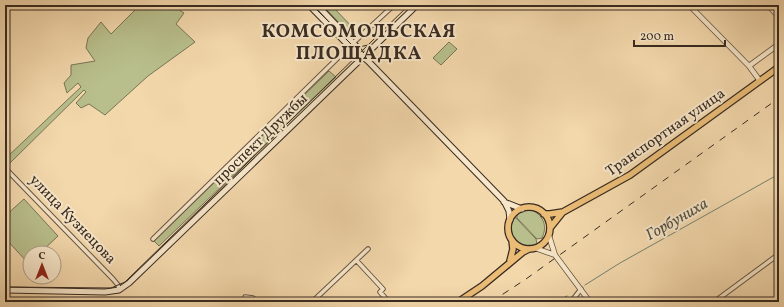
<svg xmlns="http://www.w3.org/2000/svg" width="784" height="307" font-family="Vollkorn,serif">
<rect width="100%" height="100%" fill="#f3d8ac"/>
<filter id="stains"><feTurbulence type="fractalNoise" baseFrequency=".005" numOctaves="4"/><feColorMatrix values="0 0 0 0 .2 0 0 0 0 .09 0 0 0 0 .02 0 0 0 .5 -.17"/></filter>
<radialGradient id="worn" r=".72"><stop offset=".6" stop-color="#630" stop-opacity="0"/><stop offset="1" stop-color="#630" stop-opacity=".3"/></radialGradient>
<path fill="#b8bf8c" stroke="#787556" d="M135 5H172L184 13 176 24 195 42 148 76 105 115 89 104 81 108 76 103 86 92 84 90 10 163 6 158 81 87 78 83 67 93 64 83 71 75V65L95 61 86 48 88 38 101 22 111 34 136 9Z
M322 5H331L358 33 357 35 354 36 349 33Z
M449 42 457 49 441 65 433 58Z
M329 71 336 77 159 246 154 241Z
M24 199 58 236 40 253H30V262L28 263 5 238V216Z
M530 209C543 215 548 225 542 238L537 239 517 218V213Z
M513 218H516L536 239 537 244C518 250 505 236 513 218Z"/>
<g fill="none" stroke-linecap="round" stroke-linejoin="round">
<path stroke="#738173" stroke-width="1" d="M585 285 620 263 779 174
M555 302 567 296"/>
<defs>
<path id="minor" d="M353 43 394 5
M5 168 113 279 118 285 119 290
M153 239 350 46
M357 261 383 289 380 292 389 302
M245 297 253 298 255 302
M312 302 368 249
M571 302 581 289
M714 302 779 254"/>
<path id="tertiary" d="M689 5 749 66 760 81
M768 5 779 17
M749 66 779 44
M549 236 555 255 590 302
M535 248 555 255"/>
<path id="secondary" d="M309 5 349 46 368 61 504 201 509 211 510 220
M317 5 356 46 362 56
M504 202 522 209
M5 290 105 292 119 290 129 283 417 5"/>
<path id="primary" d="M508 228a21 21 0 1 1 42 0a21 21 0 1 1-42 0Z
M544 214H550L563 212 630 175 779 67
M550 228 562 213
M510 261 513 249 512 240
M458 302 482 286 523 252 529 249"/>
</defs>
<use href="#minor" stroke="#675644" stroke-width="5.5"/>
<use href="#tertiary" stroke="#675644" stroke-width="6"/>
<use href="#secondary" stroke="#382b21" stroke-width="7"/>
<use href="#primary" stroke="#382b21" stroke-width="8"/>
<use href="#minor" stroke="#f7e6c9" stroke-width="3.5"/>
<use href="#tertiary" stroke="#f7e6c9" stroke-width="4.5"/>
<use href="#secondary" stroke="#f7e6c9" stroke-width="5"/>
<use href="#primary" stroke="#eabc76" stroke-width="5.5"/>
<path stroke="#382b21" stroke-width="1" d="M312 5 352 45 359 47 368 45
M5 287 111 288 125 282 409 5"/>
<path stroke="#382b21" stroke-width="1" stroke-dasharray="7 7" stroke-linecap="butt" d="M491 302 526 279 779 98"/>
</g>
<g text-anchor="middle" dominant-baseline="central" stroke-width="4" stroke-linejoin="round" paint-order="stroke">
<g font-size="15" fill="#382b21" stroke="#f7e6c9">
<text transform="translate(666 133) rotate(-35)">Транспортная улица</text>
<text transform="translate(261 140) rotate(-44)">проспект Дружбы</text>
<text transform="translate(72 220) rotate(46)">улица Кузнецова</text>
</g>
<g font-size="16" font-style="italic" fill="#514f43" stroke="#f7e6c9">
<text transform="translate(677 220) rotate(-30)">Горбуниха</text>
</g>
<g font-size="19" font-weight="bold" letter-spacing="1" fill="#382b21" stroke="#f7e6c9">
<text x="359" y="32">КОМСОМОЛЬСКАЯ<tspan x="359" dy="22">ПЛОЩАДКА</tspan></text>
</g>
</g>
<rect width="784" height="307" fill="none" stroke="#f3d8ac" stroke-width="20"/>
<rect x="6" y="6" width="772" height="295" fill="none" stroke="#382b21" stroke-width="2"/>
<rect x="10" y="10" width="764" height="287" fill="none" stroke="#382b21"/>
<g transform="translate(42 265)"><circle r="19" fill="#f7e6c9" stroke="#ab9b86"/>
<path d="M0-3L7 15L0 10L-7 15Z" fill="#8f2418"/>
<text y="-6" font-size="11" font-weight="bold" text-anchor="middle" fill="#382b21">С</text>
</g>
<path d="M634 40v6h91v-6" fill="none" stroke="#382b21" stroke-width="2"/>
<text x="640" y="40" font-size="12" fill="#382b21" stroke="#f7e6c9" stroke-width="3" paint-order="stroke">200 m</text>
<rect width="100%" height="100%" filter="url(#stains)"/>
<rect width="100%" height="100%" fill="url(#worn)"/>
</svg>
